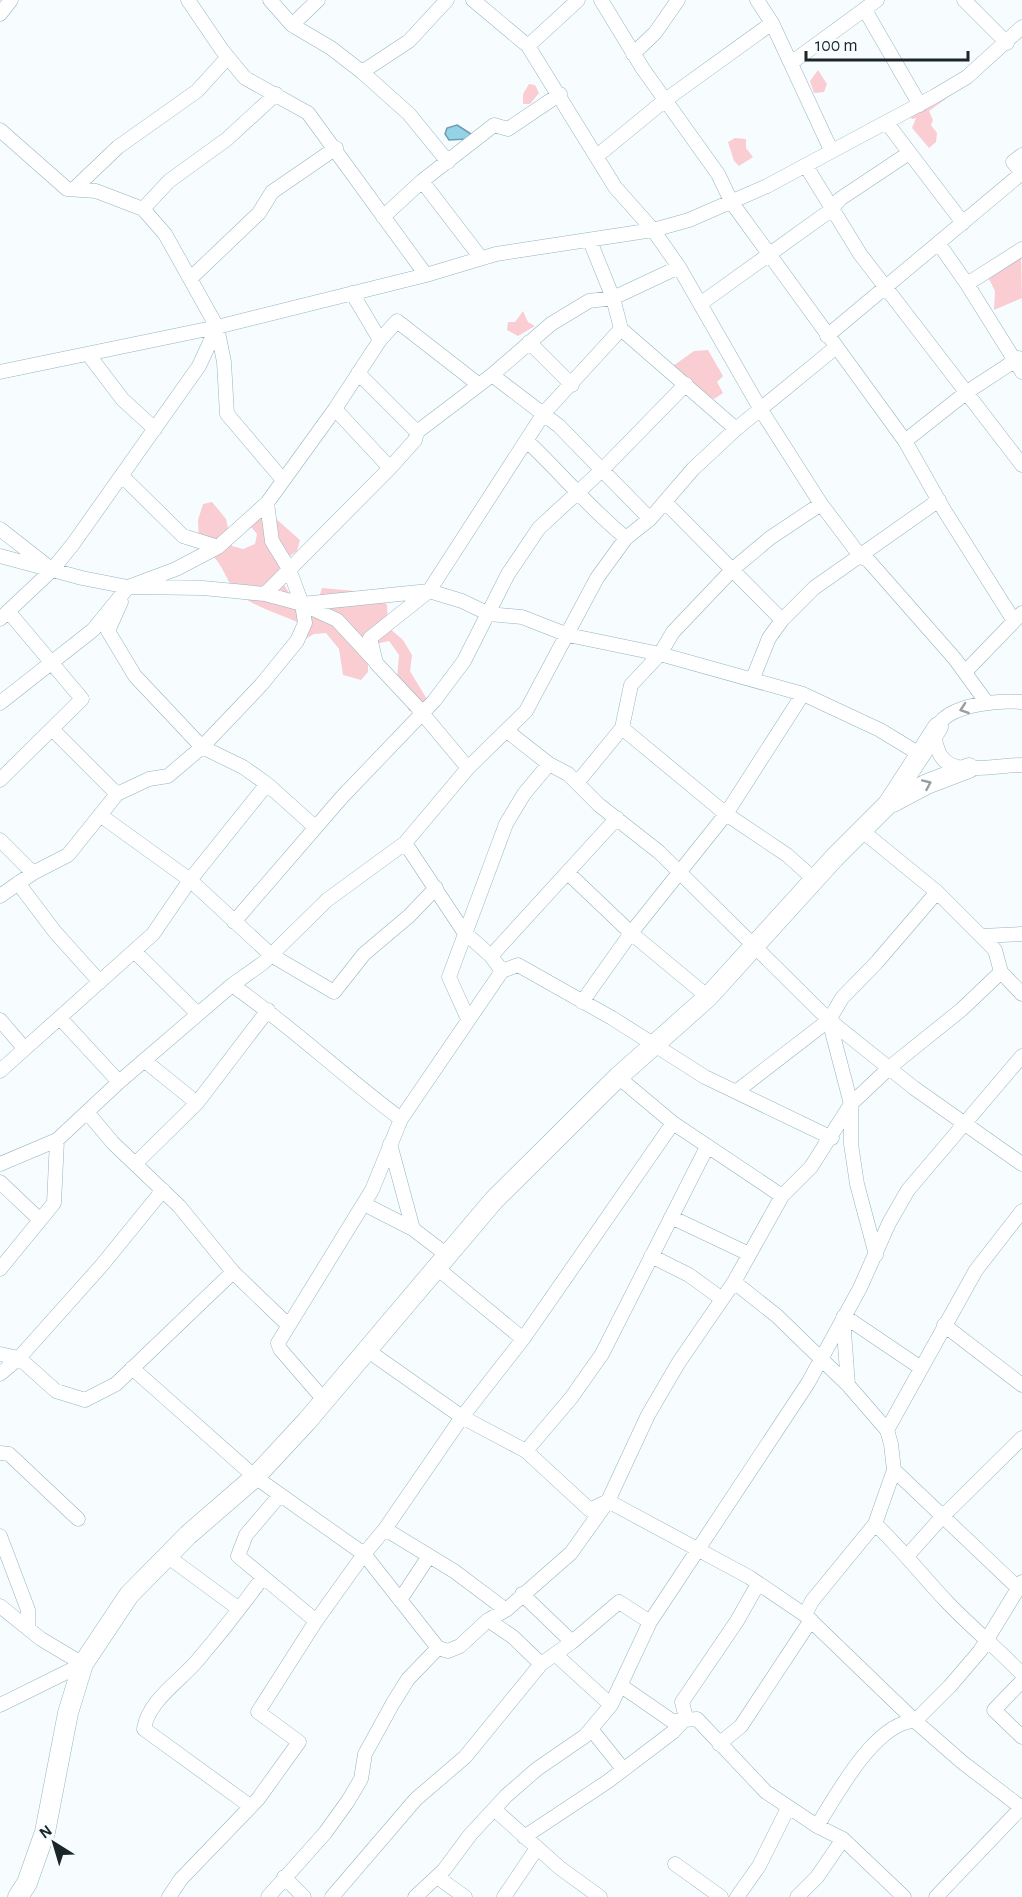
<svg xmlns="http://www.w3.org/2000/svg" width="1022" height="1897" font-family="'Alegreya Sans',sans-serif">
<rect width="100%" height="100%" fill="#f7fdff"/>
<path fill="#facdd2" d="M818 70 827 84 824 92 814 93 810 81Z
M981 73 929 111 933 120 931 125 937 133 936 142 929 148 912 128 916 118 912 119 908 115Z
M529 84 535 85 539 93 530 104H523V94Z
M735 138 746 139V148L753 157 739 166 734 161 728 142Z
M1021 256 1022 298 994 310 995 291 987 275Z
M523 311 528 322 535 326 518 336 507 330 508 322H515Z
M708 350 723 376 717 382 723 393 714 399 700 391 670 368 694 351Z
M212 502 226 519 232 546 243 549 255 544 257 534 250 526 266 510 300 540 297 551 284 560 277 574 291 596 318 601 322 588 377 593 387 605 388 627 403 640 412 655 410 671 428 701 409 711 397 679 399 655 389 641 375 644 368 650V672L361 680 343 675 339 649 326 633 314 634 300 642 297 622C279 614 256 607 241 596 223 583 227 561 199 545L198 520 203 504Z"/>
<path fill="#94d2e7" stroke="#6f9eae" stroke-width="1.5" d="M457 125 471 134 466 139 449 140 445 134 447 128Z"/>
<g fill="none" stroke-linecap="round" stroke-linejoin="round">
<defs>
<path id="minor" d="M188 0 222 50 245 78 308 113 426 275
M270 0 292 25 331 48 362 72 409 114 448 162
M473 0 528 46 615 187 653 230 679 267 761 410 821 504 861 557 868 560 955 659 987 703
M601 0 643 69 718 174 732 203 905 441 944 510 1014 621
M757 0 772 23 831 150
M964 0 1007 43
M865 10 920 105
M0 14 11 0
M292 25 318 0
M528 46 578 0
M633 54 655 33 678 0
M791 63 877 0
M362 72 409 41 447 0
M887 123 963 223
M0 130 67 189 96 191 143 209 165 234 217 327 224 362 227 414 283 480
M1022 155 1013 162 1022 173
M597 156 664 101 772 23
M806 166 860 254 1022 465
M422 181 481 258
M74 189 118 147 197 91 228 57
M143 209 169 181 227 139 276 94
M383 217 422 181 494 125 508 129 560 94
M590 241 613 298 621 329 736 429
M939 244 967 284 1022 372
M192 277 259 213 272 192 336 148
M967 284 1022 249
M352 293 380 340
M700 304 831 210 840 199 909 153
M827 336 1022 173
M529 342 572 385
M88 354 123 400 155 429
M0 372 217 327 426 275 496 254 653 230 689 220 767 186 935 96 967 77 1022 27
M358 373 417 432
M492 375 559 426 650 519
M335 409 390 468
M527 441C561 473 589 508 626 538
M905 441 967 392 1019 358
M122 476 183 536 218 547
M665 502 782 620
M267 503 272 541 289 569 302 604 337 620 374 660
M0 529 46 565
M0 556 82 578 128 587 203 588 265 594 302 604 429 591 462 601 489 614 522 617 568 635 660 654 803 694 880 730 921 755
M265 594 390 468 415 440 417 432 492 375 551 324 589 301 613 298 679 267
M121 602 108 631 135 676 202 747 243 767 267 784 315 827
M0 619 52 570 73 544 199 366 217 327
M965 672 1022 613
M753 678 769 638 782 620 814 588 939 500
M1022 702C996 700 919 705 938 750 941 759 948 765 958 767 973 771 1005 765 1022 765
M0 703 93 630 128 587 176 569 218 547 267 503 335 409 380 340 397 321 478 384
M417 707 468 768
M423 713 376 663 370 638 429 591 544 413 621 329
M622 728 726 814 787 855 815 880
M52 729 117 794
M507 731 549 764 568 774 599 805 659 852 829 1020 914 1088 1022 1164
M0 780 82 699 8 611
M577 783 622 728 631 685 660 654 673 632 733 569 770 538 821 504
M100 815 190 880 271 955 334 992 364 954 409 916 436 888
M861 830 937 892 995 950 1001 972 1022 994
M0 840 33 873
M568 873 631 933 708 997
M18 883 55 932 100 982
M0 896 33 873 68 855 117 794 149 779 168 776 202 747 261 685 297 641 305 623 302 604
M234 922 342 797 434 701 464 661 508 574 539 528 603 469 686 384
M981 936 1022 934
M134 951 198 1014
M491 956 617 818
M502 971 518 965 612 1018 705 1077 832 1138
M232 985C291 1026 343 1076 401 1119
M582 1002 631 933 726 814 803 694
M60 1018 119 1082
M468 1019 449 977 506 824 524 794 549 764
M0 1020 24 1048
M829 1020 851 1104V1144L857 1184 876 1255
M145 1061 197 1103
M0 1071 153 934 190 880 267 784
M618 1077 673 1123 782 1196
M737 1091 829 1020 842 998 877 962 937 892
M87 1112 113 1143 179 1206 233 1272 288 1325
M390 1144 413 1229
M0 1164 57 1140 119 1082 232 985 263 963 327 900 405 843 468 768 526 711 597 578 626 538 650 519 693 469 736 429 835 348
M135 1164 197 1103 268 1010
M0 1182 40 1220
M364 1204 413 1229 447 1255
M671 1217 749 1254
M651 1256 689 1275 722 1299
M437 1268 523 1339
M0 1269 54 1203 57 1140
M734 1282 777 1316 848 1385 887 1430 891 1444 894 1470 875 1524 812 1601 805 1615
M844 1316 921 1368
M843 1318 848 1385
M944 1325 1022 1385
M367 1350 462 1417 526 1451 590 1510 608 1501 749 1577 805 1615 915 1721 962 1762 1022 1808
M0 1354 19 1358 56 1391 85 1400 116 1384 233 1272
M132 1368 255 1477 364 1554 438 1648 448 1651 460 1646 488 1620 506 1610 571 1553 608 1501 648 1415 679 1362 734 1282 782 1196 811 1167 851 1104 890 1067 961 1010 1001 972
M0 1374 19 1358 102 1265 163 1190
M325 1401 280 1349 278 1343 372 1190 401 1119 502 971 491 956 464 932 405 843
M887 1430 976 1270 1022 1211
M526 1451 571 1398 602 1354 707 1147
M0 1453 9 1454 78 1519
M894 1470 1018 1588
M875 1524C902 1549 923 1577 948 1603 972 1628 998 1649 1022 1674
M385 1529 454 1571 506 1610
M0 1536 28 1610V1628
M908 1555 942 1517 1022 1438
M167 1556 239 1609
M522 1594 572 1642
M400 1600 429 1556
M0 1606 41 1639 83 1664
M488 1620 513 1637 541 1664
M316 1621 364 1554 385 1529 462 1417 523 1339 673 1123
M555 1654 611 1705
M1022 1681 994 1710 1022 1737
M620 1685 672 1721 697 1719 766 1792 817 1826 843 1839 904 1897
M0 1705 83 1664
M686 1718 682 1702 737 1621 758 1584
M591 1729 623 1769
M719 1744 741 1726 811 1620
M250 1806 144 1729C148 1701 180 1681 197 1661 220 1634 242 1606 263 1577
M494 1809 560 1868 600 1897
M817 1826C836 1796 875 1722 915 1721L950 1686 980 1651 1022 1582
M524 1837 607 1782 673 1732 686 1718
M675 1864 721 1897
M284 1877 304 1897
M437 1877 465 1897
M169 1897 181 1879 258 1799 299 1742 258 1712 316 1621 238 1556 246 1535 280 1495
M268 1897 325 1833 348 1801 361 1779 365 1754 393 1703 408 1679 438 1648
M332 1897 416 1799 465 1757 541 1664 572 1642 619 1602 650 1622
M415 1897 444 1870 470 1835 506 1796 537 1769 585 1736 611 1705 650 1622 808 1383 860 1288 889 1223 908 1190 1022 1056
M504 1897 537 1848
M737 1897 759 1866 788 1808
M797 1897 817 1877 843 1839
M936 1897 1022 1807"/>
<path id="highway" d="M893 802 927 784 969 768
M18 1897 27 1883 45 1832 68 1713 83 1664 129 1595 188 1535 255 1477 307 1421 494 1200 618 1077 708 997 834 858 888 804 938 727"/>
</defs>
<use href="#minor" stroke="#95b4bf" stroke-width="15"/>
<use href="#highway" stroke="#95b4bf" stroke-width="21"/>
<use href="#minor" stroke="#fff" stroke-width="14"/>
<use href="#highway" stroke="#fff" stroke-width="20"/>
</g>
<defs><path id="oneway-chevron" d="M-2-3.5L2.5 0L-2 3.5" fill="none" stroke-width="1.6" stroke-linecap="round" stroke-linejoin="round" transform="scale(1.5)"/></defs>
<g stroke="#989d9f">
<use href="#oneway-chevron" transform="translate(964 709) rotate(161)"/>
<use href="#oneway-chevron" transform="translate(927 784) rotate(-24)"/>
</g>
<g transform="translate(54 1843) rotate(323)" stroke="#f7fdff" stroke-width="4.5" paint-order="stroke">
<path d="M0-4.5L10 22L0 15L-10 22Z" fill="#1a262a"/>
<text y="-9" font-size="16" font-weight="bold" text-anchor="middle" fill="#1a262a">N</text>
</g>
<path d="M806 51v9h162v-9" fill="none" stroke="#1a262a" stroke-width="3"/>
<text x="815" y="51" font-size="18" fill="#1a262a" stroke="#f7fdff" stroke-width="4.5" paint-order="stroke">100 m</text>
</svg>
